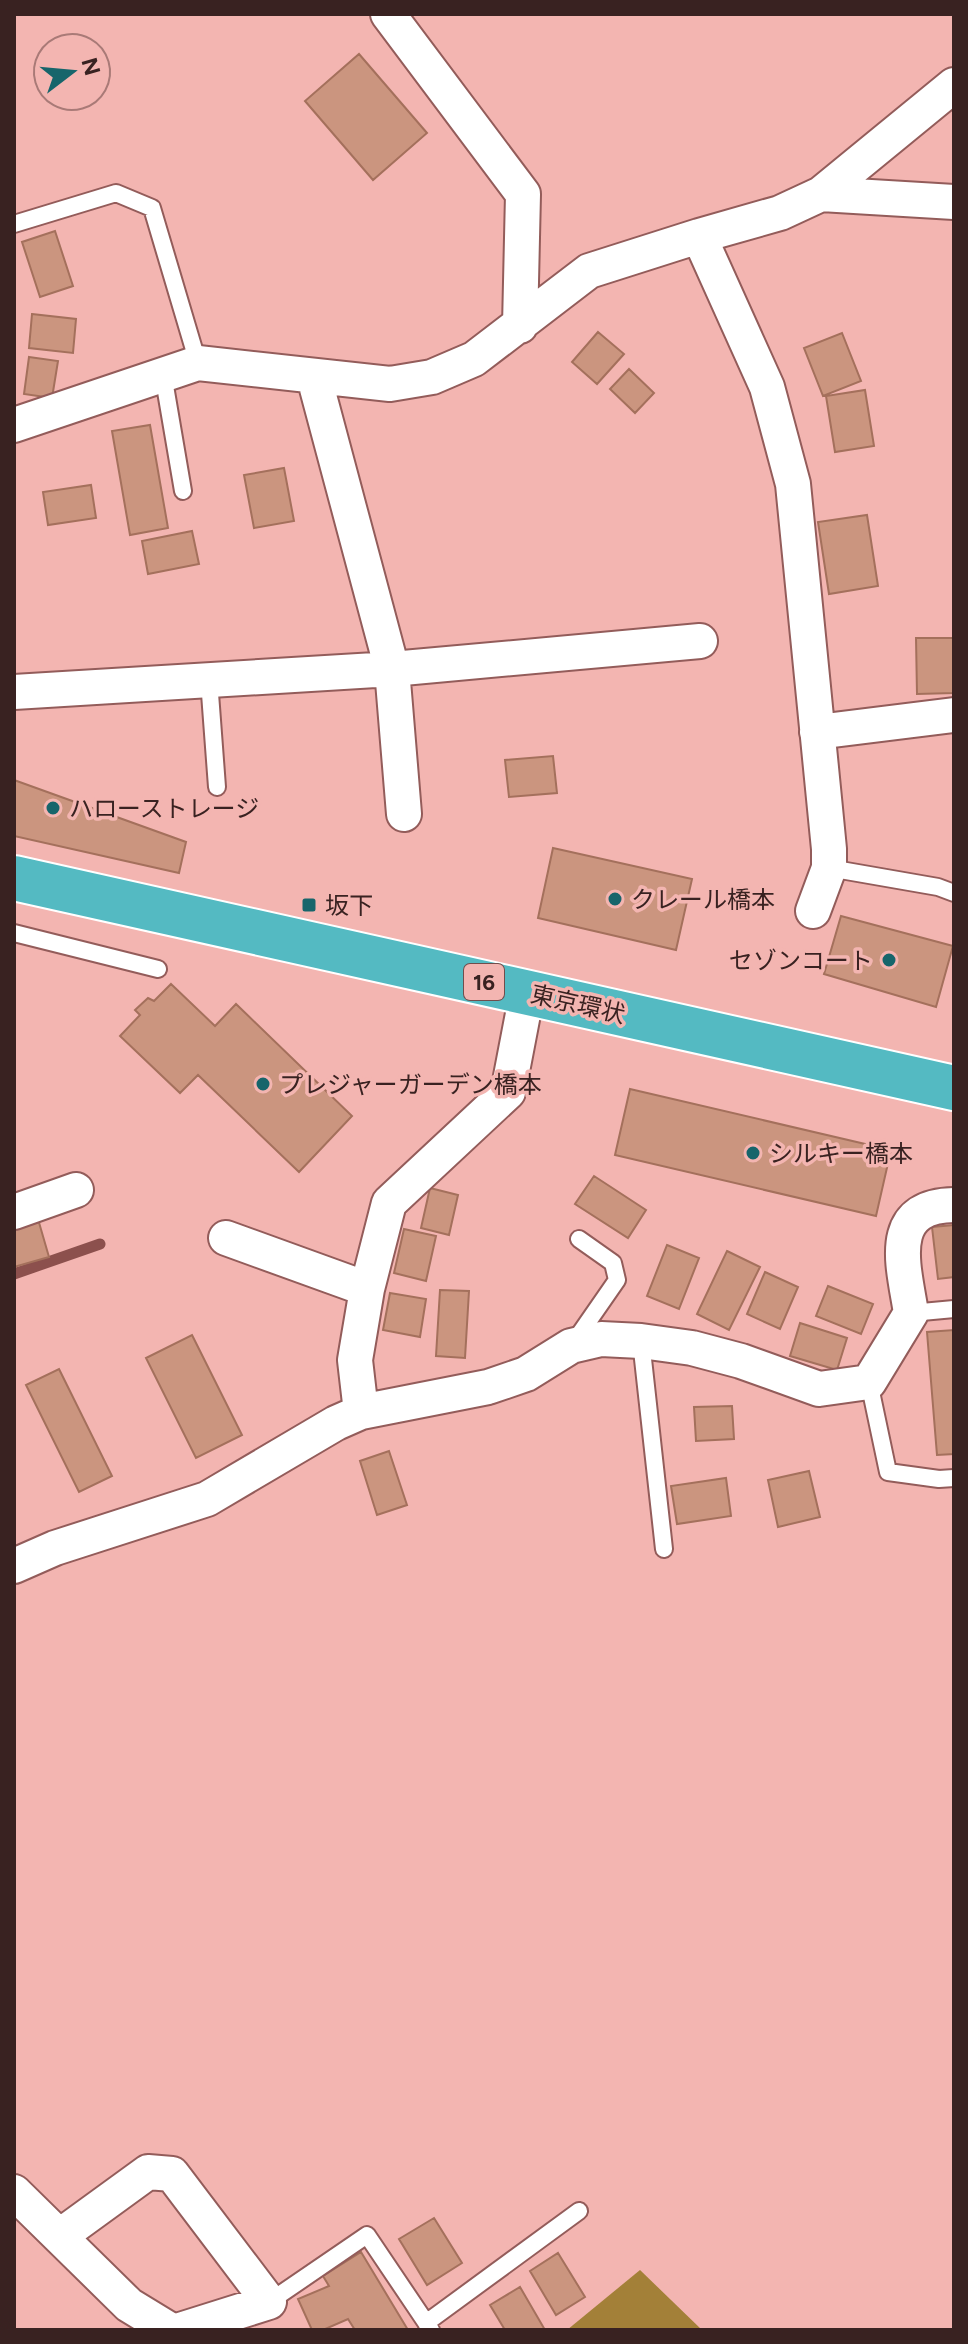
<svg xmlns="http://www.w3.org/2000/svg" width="968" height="2344" font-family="Figtree,'Noto Sans JP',sans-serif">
<rect width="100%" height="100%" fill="#f3b5b1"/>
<path fill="#a38038" d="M640 2270 702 2330H567Z"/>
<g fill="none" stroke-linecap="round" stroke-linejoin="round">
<path stroke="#8c504d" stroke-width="11" d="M14 1274 100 1244"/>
</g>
<path fill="#cb957f" stroke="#a4705c" stroke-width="2" d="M359 54 427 133 373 180 305 101Z
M55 231 73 286 40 297 22 242Z
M32 314 76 319 73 353 29 348Z
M598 332 624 354 597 384 572 362Z
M842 333 861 381 823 396 804 348Z
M29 357 58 361 52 398 24 394Z
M629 369 654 393 635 413 610 389Z
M865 390 874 446 835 452 826 396Z
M150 425 168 528 130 535 112 431Z
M284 468 294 521 254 528 244 475Z
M91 485 96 518 48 525 43 492Z
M867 515 878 586 829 594 818 522Z
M192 531 199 564 148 574 142 541Z
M916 638H954V693L917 694Z
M553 756 557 793 509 797 505 760Z
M14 780 186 842 179 873 14 836Z
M553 848 692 879 676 950 538 918Z
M841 916 953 946 936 1007 824 974Z
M171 984 215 1026 236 1004 352 1116 299 1172 198 1075 180 1093 120 1036 140 1015 135 1010 148 998 154 1001Z
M630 1089 891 1150 876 1216 615 1155Z
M594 1176 646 1210 628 1238 575 1204Z
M430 1188 458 1195 449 1235 421 1228Z
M38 1219 49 1257 14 1267V1227Z
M954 1225V1277L938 1279 932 1227Z
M404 1229 436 1236 426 1281 394 1273Z
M667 1245 699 1258 679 1309 647 1296Z
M727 1251 760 1267 729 1330 697 1314Z
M765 1272 798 1287 780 1329 747 1314Z
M828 1286 873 1304 861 1334 816 1316Z
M440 1290 469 1291 465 1358 436 1356Z
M390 1293 426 1299 420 1337 383 1330Z
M800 1323 847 1338 837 1370 790 1356Z
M954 1330V1454L937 1455 927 1332Z
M192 1335 242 1435 196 1458 146 1358Z
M59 1369 112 1476 79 1492 26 1385Z
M732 1406 734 1439 696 1441 694 1407Z
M389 1451 407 1505 377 1515 360 1461Z
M809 1471 820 1517 778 1527 768 1480Z
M726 1478 731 1516 677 1524 671 1486Z
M434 2218 462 2263 427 2285 399 2239Z
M361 2252 408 2330H355L348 2319 323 2330H312L298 2299 329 2286 323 2276Z
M558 2253 585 2297 556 2315 530 2271Z
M520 2287 545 2330H505L490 2305Z"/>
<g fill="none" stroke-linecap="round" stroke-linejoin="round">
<defs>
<path id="lane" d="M14 224 116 193 152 208 198 363
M163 374 183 491
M209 680 217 787
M829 868 938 887 954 893
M14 933 158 969
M911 1313 954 1309
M641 1341 664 1549
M574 1342 617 1280 613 1263 579 1239
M869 1382 888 1472 939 1479 954 1478
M269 2302 367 2235 431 2330
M426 2323 579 2211"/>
<path id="street" d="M388 14 523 194 520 326
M821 194 954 202
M699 236 767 387 793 484 829 849V868L813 911
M314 377 392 669 404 814
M14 425 198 363 390 384 432 377 474 359 589 271 699 236 780 213 821 194 954 85
M14 692 392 669 700 641
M817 732 954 715
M14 1212 76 1190
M226 1238 367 1289
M361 1412 355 1360 367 1289 389 1203 508 1092 527 993
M14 1566 55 1548 207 1499 336 1423 361 1412 488 1387 526 1374 571 1346 601 1339 641 1341 692 1348 741 1361 819 1389 869 1382 911 1313C904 1267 884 1206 954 1205
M14 2192 129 2305 170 2330
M60 2236 148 2172 172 2174 269 2302 180 2330"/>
<path id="highway" d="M14 878 954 1088"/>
</defs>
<use href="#lane" stroke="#935c5a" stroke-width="20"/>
<use href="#street" stroke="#935c5a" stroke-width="38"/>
<use href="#highway" stroke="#fff" stroke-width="48"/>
<use href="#lane" stroke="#fff" stroke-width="16"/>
<use href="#street" stroke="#fff" stroke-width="34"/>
<use href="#highway" stroke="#54bac2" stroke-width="44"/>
</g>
<g fill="#17656b" stroke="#f3b5b1" stroke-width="3">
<circle cx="53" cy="808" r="8"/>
<circle cx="615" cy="899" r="8"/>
<rect x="301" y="897" width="16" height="16" rx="4"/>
<circle cx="889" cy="960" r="8"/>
<circle cx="263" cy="1084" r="8"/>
<circle cx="753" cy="1153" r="8"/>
</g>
<g text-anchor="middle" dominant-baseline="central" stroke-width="7" stroke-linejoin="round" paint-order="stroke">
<rect fill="#f3b5b1" stroke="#714e4c" stroke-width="2" x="464" y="964" width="40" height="36" rx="6"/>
<g font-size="22" font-weight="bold" fill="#392221">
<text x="484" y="982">16</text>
</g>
<g font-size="24" fill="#392221" stroke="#f3b5b1" text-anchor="start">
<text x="69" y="808">ハローストレージ</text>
<text x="631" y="899">クレール橋本</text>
<text x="325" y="905">坂下</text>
<text x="873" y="960" text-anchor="end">セゾンコート</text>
<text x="279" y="1084">プレジャーガーデン橋本</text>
<text x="769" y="1153">シルキー橋本</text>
</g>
<g font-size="24" fill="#392221" stroke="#f3b5b1">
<text transform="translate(578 1004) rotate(13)">東京環状</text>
</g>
</g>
<rect width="968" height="2344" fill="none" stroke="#392221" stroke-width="32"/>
<g transform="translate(72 72) rotate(74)"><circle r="38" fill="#f3b5b1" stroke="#a97a77" stroke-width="2"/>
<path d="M0-6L14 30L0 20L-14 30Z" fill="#17656b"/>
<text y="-12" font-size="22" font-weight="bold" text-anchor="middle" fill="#392221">N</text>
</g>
</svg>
